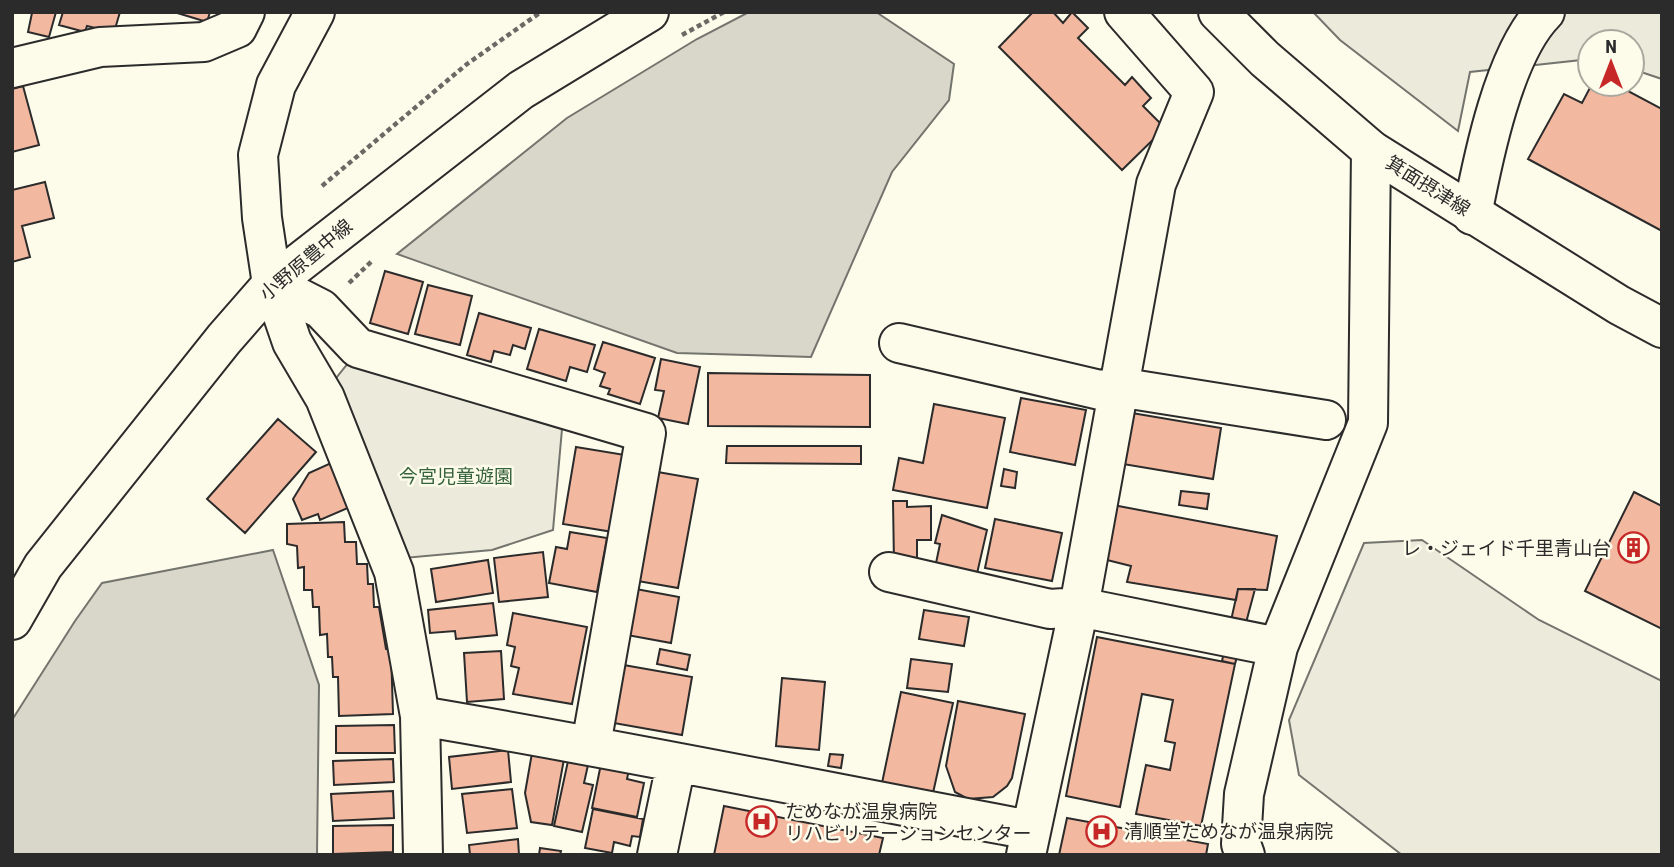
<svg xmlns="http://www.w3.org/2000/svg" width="1674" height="867" font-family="'Roboto Condensed','Noto Sans JP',sans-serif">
<rect width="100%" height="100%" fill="#fdfbea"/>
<path fill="#ecebdb" stroke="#74746e" stroke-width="2" d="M1313 12H1662V79L1632 69V42H1590V59L1470 72 1458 131 1340 40Z
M349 362 562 429 553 530 492 550 404 558 333 382Z
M1422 540 1539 620 1662 681V855H1402L1299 775 1289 720 1364 543Z"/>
<path fill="#d8d7c9" stroke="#74746e" stroke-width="2" d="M749 12H876L954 64 949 100 892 172 811 357 677 353 397 254 567 118 697 39Z
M273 550 319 685 317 855H12V720L75 621 102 583Z"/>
<path fill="#f2b8a0" stroke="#2b2b2b" stroke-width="2" d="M29 12H56L49 37 28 32 32 13Z
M63 12H120L115 29 107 31 87 26 85 32 59 25Z
M174 12H210L207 22Z
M1033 12H1053L1063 23 1072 12 1088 28 1078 38 1125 85 1132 77 1151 98 1143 106 1165 128 1122 170 999 47Z
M1592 84H1615L1662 109V231L1528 159 1564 94 1582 103Z
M23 86 39 145 12 152V89Z
M45 182 54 218 22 226 30 257 12 262V190Z
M385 271 423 282 408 334 370 323Z
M428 285 472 296 460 345 415 334Z
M479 313 531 328 525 349 513 345 510 355 494 351 491 362 467 355Z
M539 329 595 345 587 372 570 367 566 381 527 369Z
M603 342 655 358 640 404 608 394 610 389 600 386 605 373 594 369Z
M661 359 700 367 688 424 658 418 664 391 655 390Z
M708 373 870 375V427L708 426Z
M1021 398 1086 410 1075 465 1010 452Z
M934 404 1005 418 987 508 893 490 899 458 923 463Z
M1126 412 1221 428 1213 479 1117 463Z
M278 419 316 452 245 533 207 499Z
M727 446H861V464L726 463Z
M576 447 625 455 613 532 563 524Z
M331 463 350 507 320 520 318 514 302 520 293 499 309 473Z
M1004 469 1017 472 1015 488 1001 486Z
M652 471 698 479 678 588 632 580Z
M1181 491 1209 494 1207 509 1179 505Z
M1634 492 1662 506V629L1585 591Z
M893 501H907V507L931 506V540H917V563H894Z
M1113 505 1277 536 1267 590 1238 589 1236 600 1127 582 1131 566 1103 559Z
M942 515 987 530 976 578 936 563 940 544 935 543Z
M995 519 1062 533 1052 581 985 568Z
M344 522 345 542H356L357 564H367L368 584H373L374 607H379L386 649 391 650 393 714 339 716 338 677H333L332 657H328L327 634 320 635 319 607H313L312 590H304V567L298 568 297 546 287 544V524Z
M570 532 607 538 597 592 549 583 556 547 567 549Z
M543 552 548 597 499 602 494 558Z
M488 560 493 593 436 602 431 569Z
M636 589 679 597 671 643 627 635Z
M1238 589H1255L1235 664 1222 661Z
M493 603 497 635 456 639 455 631 430 633 428 610Z
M924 610 969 617 964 646 919 639Z
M513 613 587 627 572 704 513 694 519 668 511 666 515 647 507 645Z
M1097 637 1235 664 1201 826 1136 814 1146 765 1170 770 1175 743 1165 741 1173 700 1142 694 1120 807 1066 796Z
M660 649 690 655 687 670 657 664Z
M501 651 504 699 467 702 464 653Z
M911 659 952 664 948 692 907 688Z
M618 664 692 677 682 735 608 722Z
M782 678 825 682 819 750 776 746Z
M901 692 953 703 933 793 882 783Z
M958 701 1025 714 1012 778 1007 786 993 797 968 799 955 792 946 766Z
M394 725 395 753H336V726Z
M508 750 511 782 452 789 449 757Z
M532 753 564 759 552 825 531 822 525 793Z
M830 754 843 755 841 768 828 766Z
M393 759 394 782 334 785 333 761Z
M602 759 630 765 627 779 644 783 637 817 592 808Z
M568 761 588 765 584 783 593 785 582 832 554 826Z
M512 789 517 828 467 833 462 794Z
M393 791 394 818 333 821 331 794Z
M724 806 883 838 879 855H714Z
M593 809 643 819 640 837 632 836 630 846 614 842 612 853 585 848Z
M1067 818 1208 844 1206 855H1059Z
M393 825V852L333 854V826Z
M518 839 519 855H470L469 845Z
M540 848 561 851 560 855H539Z"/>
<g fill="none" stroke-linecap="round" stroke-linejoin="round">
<defs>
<path id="minor" d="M315 12 276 85 258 155 262 218 272 284 292 342 325 398 394 572 420 716 423 855
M12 68 100 47 204 42 237 28 245 12
M1472 215C1483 158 1504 53 1545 12
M272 284 321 309 358 348 646 433 591 745
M899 343 1100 390 1118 387 1326 420
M889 572 1050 609 1079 607 1278 647
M12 620 43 566 224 339 272 284 521 90 649 12
M420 716C624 750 826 792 1030 830
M657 855 676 764
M1026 855 1079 607 1156 184 1194 92 1124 12
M1245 855 1241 844 1244 794 1278 647 1368 423 1371 150"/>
<path id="major" d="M1218 12 1265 59 1371 150 1619 305 1662 328"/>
</defs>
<use href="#minor" stroke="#2b2b2b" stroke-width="42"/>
<use href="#major" stroke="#2b2b2b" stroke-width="42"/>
<path stroke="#6a6964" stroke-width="4.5" stroke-dasharray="5 3.5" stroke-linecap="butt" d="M682 35 724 12
M322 186 467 64 541 12
M349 283 373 260"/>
<use href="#minor" stroke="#fdfbea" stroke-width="38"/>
<use href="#major" stroke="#fdfbea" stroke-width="38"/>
</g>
<defs>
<symbol id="building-ring" viewBox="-11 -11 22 22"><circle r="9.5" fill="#fdfbea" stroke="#c62828" stroke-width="1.5"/><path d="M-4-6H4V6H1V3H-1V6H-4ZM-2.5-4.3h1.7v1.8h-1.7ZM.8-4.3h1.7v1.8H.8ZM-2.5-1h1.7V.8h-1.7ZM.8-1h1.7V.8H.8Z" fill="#c62828"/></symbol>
<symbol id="hospital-ring" viewBox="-11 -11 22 22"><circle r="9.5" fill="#fdfbea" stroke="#c62828" stroke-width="1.5"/><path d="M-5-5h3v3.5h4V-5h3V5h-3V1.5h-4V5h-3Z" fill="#c62828"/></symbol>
</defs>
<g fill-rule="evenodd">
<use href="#building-ring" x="1616" y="530" width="35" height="35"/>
<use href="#hospital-ring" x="744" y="804" width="35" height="35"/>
<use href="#hospital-ring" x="1084" y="814" width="35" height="35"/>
</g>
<g text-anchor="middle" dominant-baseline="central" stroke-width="5" stroke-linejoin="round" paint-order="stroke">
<g font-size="19" fill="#2b2b2b" stroke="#fdfbea">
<text transform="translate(1428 186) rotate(32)">箕面摂津線</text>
<text transform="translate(306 260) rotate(-40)">小野原豊中線</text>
</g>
<g font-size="19" fill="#34623c" stroke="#fdfbea">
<text x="456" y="476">今宮児童遊園</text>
</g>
<g font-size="19" fill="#2b2b2b" stroke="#fdfbea" text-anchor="start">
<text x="1611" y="548" text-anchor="end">レ・ジェイド千里青山台</text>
<text x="785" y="811">ためなが温泉病院<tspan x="785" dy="22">リハビリテーションセンター</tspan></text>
<text x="1124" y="831">清順堂ためなが温泉病院</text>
</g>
</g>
<rect width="1674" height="867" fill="none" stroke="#2b2b2b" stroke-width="28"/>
<g transform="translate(1611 63)"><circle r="33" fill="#fdfbea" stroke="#a9a89e" stroke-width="2"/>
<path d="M0-5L12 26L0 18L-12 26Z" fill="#c62828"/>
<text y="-10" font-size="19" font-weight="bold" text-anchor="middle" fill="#2b2b2b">N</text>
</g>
</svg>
